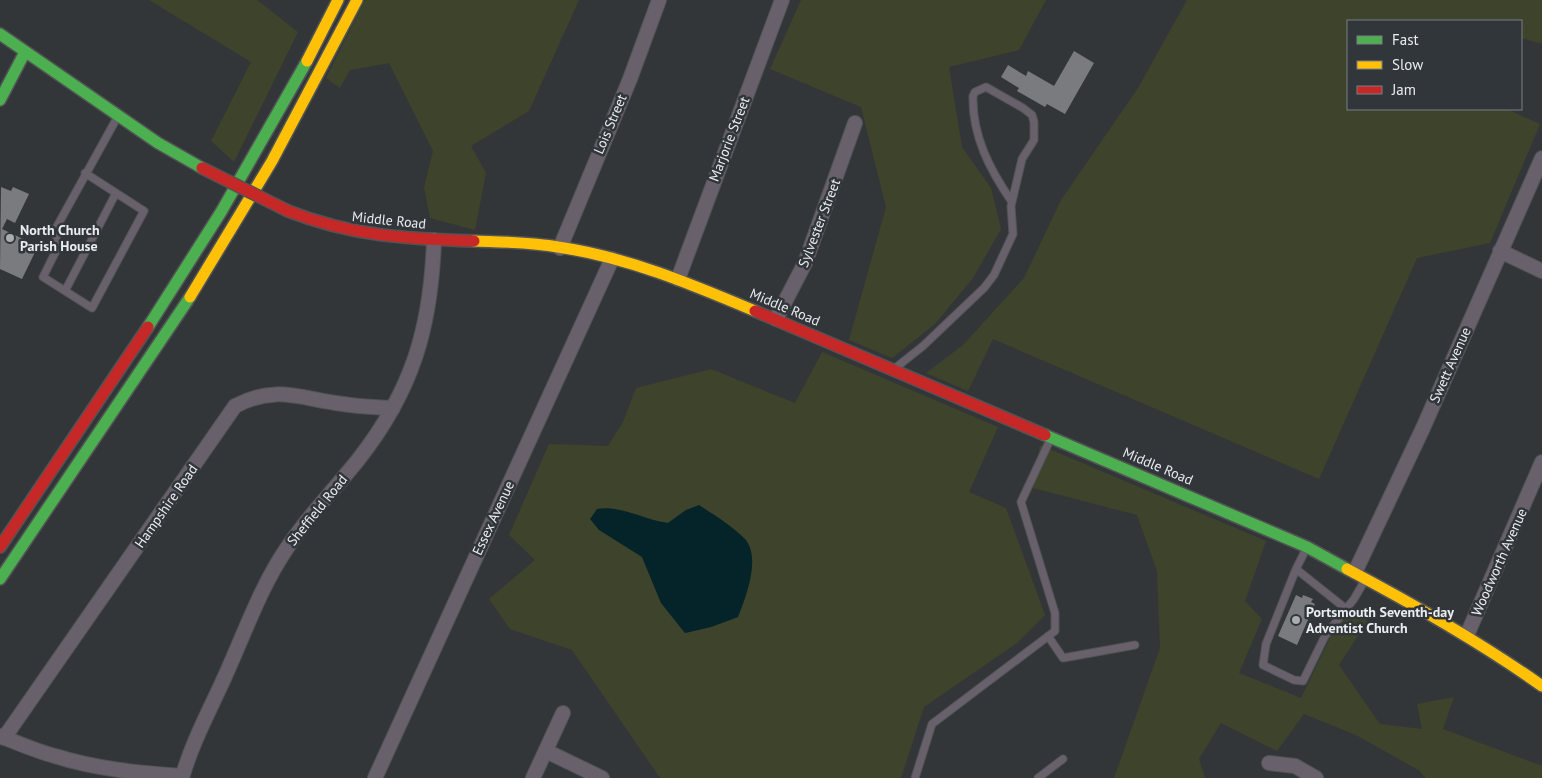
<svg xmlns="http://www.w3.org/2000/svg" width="1542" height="778" font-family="'PT Sans',sans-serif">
<rect width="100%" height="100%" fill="#333639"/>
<path fill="#3e432b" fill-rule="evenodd" d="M149 0H257L298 32 234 162 211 141 251 62Z
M365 0H579L529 111 471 146 486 173 475 230 430 218 424 187 433 151 389 63 350 70 340 88 326 78Z
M801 0H1046L1019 50 949 67 962 147 991 188 1001 229 973 278 935 324 892 358 849 340 886 207 861 107 770 69Z
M1187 0H1542V44L1521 38V21H1348V109H1507L1540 124 1490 243 1417 258 1319 479 993 339 968 391 926 373 963 345 1024 278 1061 200 1138 88Z
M822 352 998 427 969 492 1006 508 1045 615 1017 643 924 707 901 778H660L572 650 510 629 489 599 535 560 509 535 549 444 608 446 623 422 636 388 711 369 795 403ZM686 510 738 617 711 627 685 633 661 603 642 557 656 522 668 523Z
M1040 445 1266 541 1245 601 1262 619 1239 673 1301 698 1341 615 1365 612 1367 622 1339 665 1380 724 1422 729 1417 704 1454 697 1443 729 1542 766V778H1425L1420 771 1356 735 1304 714 1277 751 1221 723 1199 759 1205 778H1114L1160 648 1157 571 1137 515 1033 488Z"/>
<path fill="#052429" d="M699 505C714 515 731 525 744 538 762 556 746 597 738 617L711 627 685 633 661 603 642 557 599 530 590 519 597 509C622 505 643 520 668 523L686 510Z"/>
<path fill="#797b7e" d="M1074 51 1094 63 1065 114 1047 104 1045 107 1017 91 1019 88 1001 77 1008 65 1026 76 1028 71 1054 86Z
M1 187 11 191 13 187 29 194 15 223 7 219 2 229 38 246 22 279 0 269Z
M1296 595 1302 598 1303 595 1313 599 1311 602 1315 604 1297 645 1278 636Z"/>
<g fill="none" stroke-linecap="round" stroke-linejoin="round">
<defs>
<path id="lane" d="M85 173 144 211 92 308 43 277 58 247 55 230 118 116
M65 291 116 193
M894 369 923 346 984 288 994 275 1013 234 1011 206 1022 159 1034 140V122L1032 115 1023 108 986 87 975 92 973 96C972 136 990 170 1012 202
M1307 547 1296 569 1345 608
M1296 569 1266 644 1263 665 1294 680 1303 681 1325 636 1354 599 1365 580
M1048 636 1063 658 1135 645
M915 778 932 724 1055 631V613L1021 502 1051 438
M1038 778 1063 759"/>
<path id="street" d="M560 248 630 79 659 0
M1500 251 1542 271
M678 279 782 0
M776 319 805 263 855 123
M1355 572 1423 428 1542 158
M1467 635 1542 462
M0 736C18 743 36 751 55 756 96 769 139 773 182 776
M4 738 235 406C276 384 301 399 343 404 360 407 376 407 393 408
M546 751 602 778
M1269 763 1295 766 1316 778
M182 778C192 742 211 708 226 674 245 632 261 586 287 548 308 516 334 490 358 460 413 390 431 327 434 240
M375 778 612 259
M533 778 563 713"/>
<path id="fast" d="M0 34 158 143 202 168
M0 100 25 52
M148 327 221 212 307 61
M1045 435 1307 547 1347 569
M0 579 190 297"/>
<path id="slow" d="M307 61 338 0
M474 241C502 242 531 242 558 247 627 257 691 284 755 311
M190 297 272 161 357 0
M1347 569C1415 605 1480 642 1542 686"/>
<path id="jam" d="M288 211C351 236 408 239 474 241
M755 311 1045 435
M0 547 148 327"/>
</defs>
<use href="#lane" stroke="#515355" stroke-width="9"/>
<use href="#street" stroke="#515355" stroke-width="16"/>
<use href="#fast" stroke="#515355" stroke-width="14"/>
<use href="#slow" stroke="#515355" stroke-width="14"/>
<use href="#jam" stroke="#515355" stroke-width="14"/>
<use href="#lane" stroke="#68616c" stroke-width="7"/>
<use href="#street" stroke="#68616c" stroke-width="14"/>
<use href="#fast" stroke="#4caf50" stroke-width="11"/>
<use href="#slow" stroke="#ffc107" stroke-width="11"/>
<use href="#jam" stroke="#c62828" stroke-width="11"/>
<defs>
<path id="jam-bridge" d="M202 168 288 211"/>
</defs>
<use href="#jam-bridge" stroke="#515355" stroke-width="14" stroke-linecap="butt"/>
<use href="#jam-bridge" stroke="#c62828" stroke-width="11"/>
</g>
<g fill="#aaadb0" stroke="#31363b" stroke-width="2">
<circle cx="10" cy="238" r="5"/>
<circle cx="1296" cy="620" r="5"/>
</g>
<g text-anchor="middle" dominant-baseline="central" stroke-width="5" stroke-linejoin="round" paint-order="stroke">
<g font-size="14" fill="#eaedf0" stroke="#31363b">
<text transform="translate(610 124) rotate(-67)">Lois Street</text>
<text transform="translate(729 139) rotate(-69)">Marjorie Street</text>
<text transform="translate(389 220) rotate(6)">Middle Road</text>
<text transform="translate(819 223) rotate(-69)">Sylvester Street</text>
<text transform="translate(785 307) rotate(23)">Middle Road</text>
<text transform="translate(1450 365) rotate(-66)">Swett Avenue</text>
<text transform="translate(1158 466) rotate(23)">Middle Road</text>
<text transform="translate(166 506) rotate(-55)">Hampshire Road</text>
<text transform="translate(317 510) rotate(-51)">Sheffield Road</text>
<text transform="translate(493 518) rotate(-65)">Essex Avenue</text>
<text transform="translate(1499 562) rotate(-66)">Woodworth Avenue</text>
</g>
<g font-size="14" font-weight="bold" fill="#eaedf0" stroke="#31363b" text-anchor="start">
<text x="20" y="230">North Church<tspan x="20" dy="16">Parish House</tspan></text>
<text x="1306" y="612">Portsmouth Seventh-day<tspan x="1306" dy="16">Adventist Church</tspan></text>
</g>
</g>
<rect x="1347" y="20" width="175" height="90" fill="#31363b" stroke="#7b7f83"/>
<rect x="1357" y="36" width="25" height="8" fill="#4caf50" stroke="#7b7f83"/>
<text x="1392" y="45" font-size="15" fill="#eaedf0">Fast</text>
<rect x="1357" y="61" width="25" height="8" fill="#ffc107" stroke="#7b7f83"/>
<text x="1392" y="70" font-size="15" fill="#eaedf0">Slow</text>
<rect x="1357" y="86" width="25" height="8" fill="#c62828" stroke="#7b7f83"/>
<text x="1392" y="95" font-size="15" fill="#eaedf0">Jam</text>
</svg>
